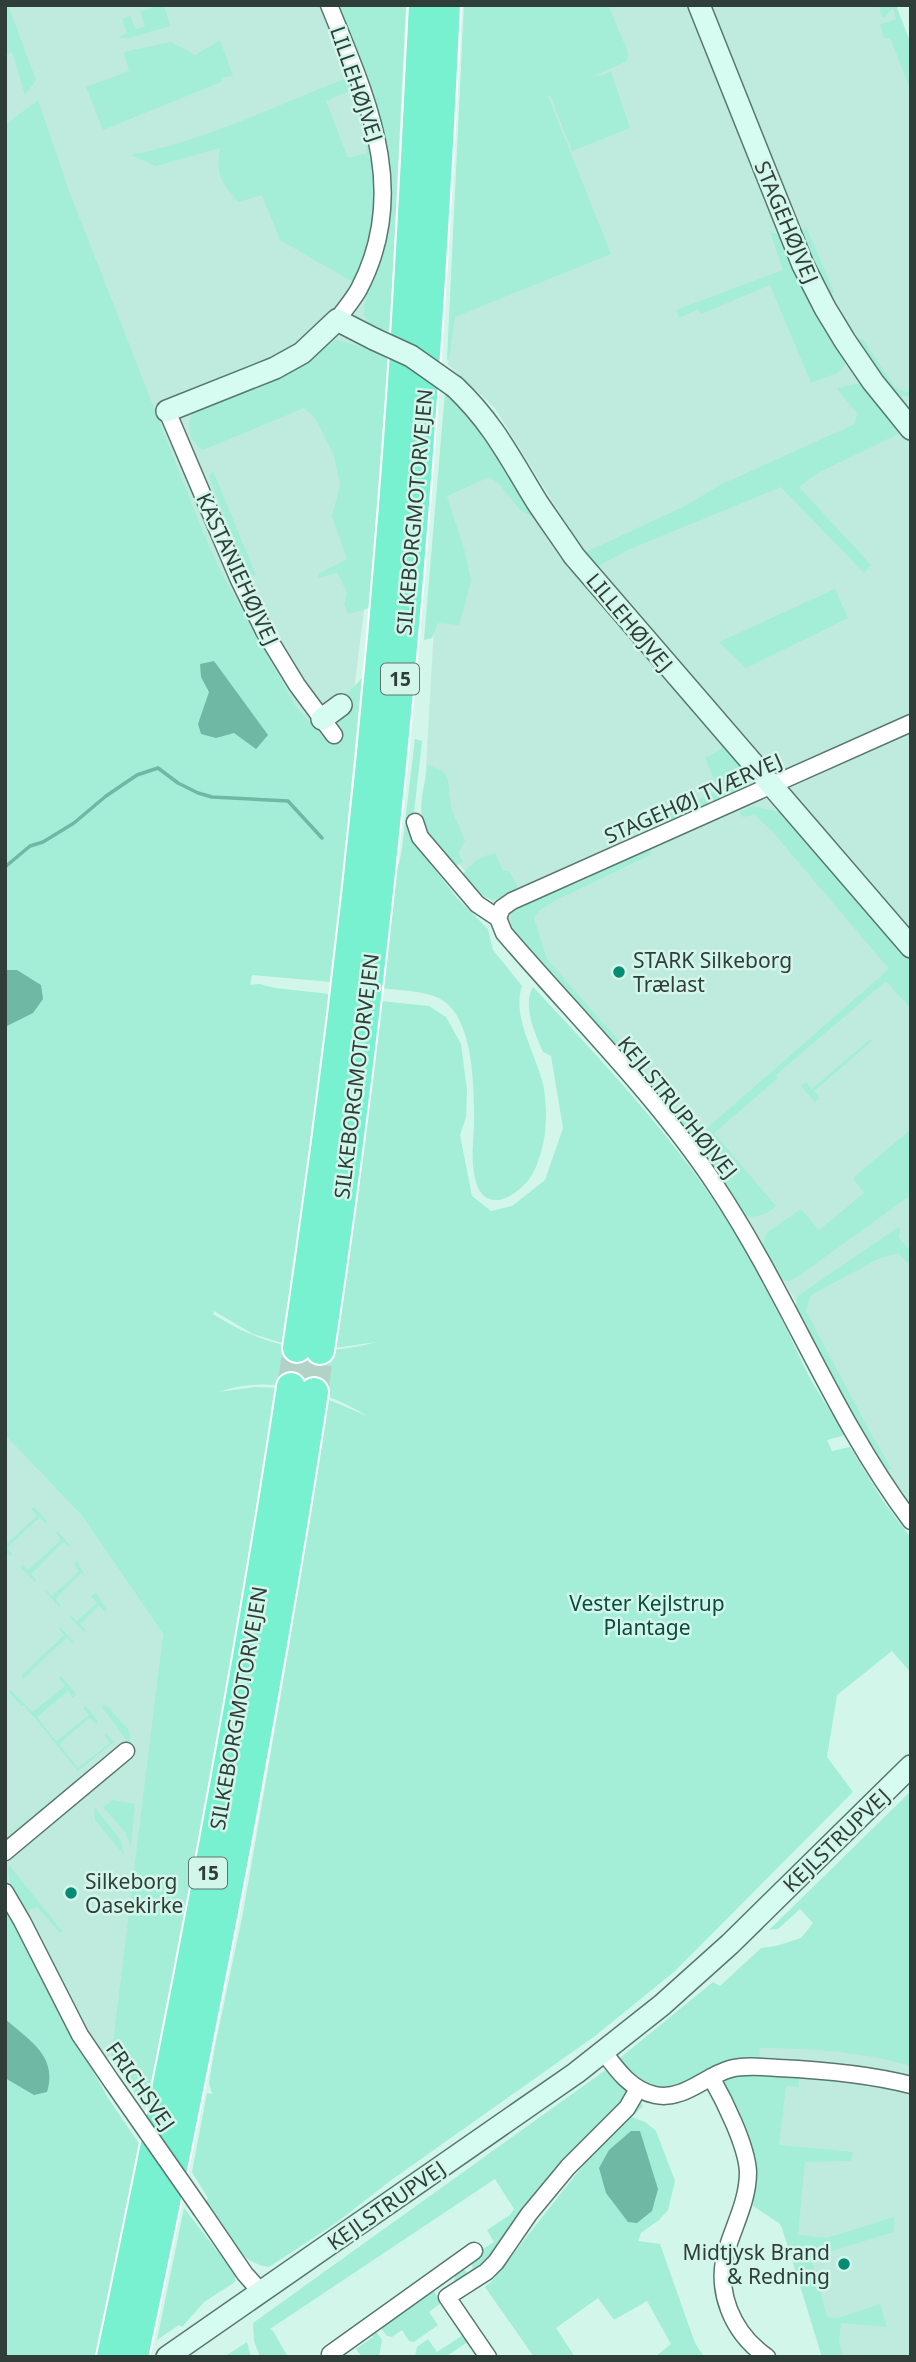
<svg xmlns="http://www.w3.org/2000/svg" width="916" height="2362" font-family="'Noto Sans',sans-serif">
<rect width="100%" height="100%" fill="#d3f6ea"/>
<path fill="#bfebde" d="M5 5H346L395 149 390 233 378 281 366 357 367 588 349 729 322 745 285 695 219 582 5 131Z
M464 5H894L911 47V936L596 572 494 407 448 365Z
M494 452 567 557 776 810 911 966V1508L898 1491 796 1302 701 1138 433 835 424 802 443 470Z
M5 1435 83 1517 163 1634 117 2051 5 2132Z
M770 2034 911 2058V2357H825L766 2145 723 2059Z"/>
<path fill="#a4edd7" d="M5 5H8L36 80 25 95 12 52 5 55Z
M159 5H164L170 26 130 38H120V36L127 33 122 19 130 16 136 29 145 26 140 12Z
M338 5H406L390 332 370 325 364 315V309C368 279 384 252 388 222 400 140 365 79 338 5Z
M464 5H608L628 52 627 61 588 79 611 72 630 128 572 151 550 95 548 96 611 254 455 317 449 360 447 359Z
M878 5H896L911 44V91L890 38H884L880 25 896 19 893 8 883 18Z
M220 40 233 76 221 78V82L103 130 86 87 129 71 124 53 127 51 171 42 195 55Z
M349 77 352 80 366 121H361L349 91 326 101 348 158 367 153 364 135 370 133C376 194 377 224 353 282L280 240 262 195 238 202C222 181 215 177 220 148L156 166 131 155C206 140 278 105 349 77Z
M38 100 69 191 202 530 221 572 297 708 328 743 343 732 338 724 346 707 339 698 350 691 362 678 348 819 350 820 332 982 252 975 250 985 259 984 275 988 330 994 285 1344 253 1334 214 1311 213 1314C265 1347 316 1359 376 1342L335 1348 381 1001 429 1006 446 1017 461 1044 467 1090 466 1117 460 1135 472 1196 491 1211 512 1206 545 1180 563 1128 551 1056 543 1052C535 1033 522 1006 533 987 603 1062 675 1138 730 1225 759 1270 781 1318 804 1366 815 1390 832 1412 845 1435L827 1440 832 1451 850 1447 883 1501 911 1538V1673L892 1651 837 1695 827 1757 853 1792 675 1971 595 2036 390 2181 336 2223 269 2267C237 2264 222 2225 206 2201L208 2198 192 2172 207 2093 212 2094 209 2083 215 2046 243 1913 289 1647 327 1399 367 1416C324 1389 268 1375 218 1392L255 1387 278 1388 237 1643 148 2112 111 2059 163 1634 83 1517 5 1435V125Z
M806 227 834 292 830 295 798 233Z
M770 232 777 234 780 239 799 281 846 364 837 373 811 383 770 285 701 314 698 309 679 318 676 310 783 270Z
M862 338 895 387 905 392 911 391V396H900L890 390 857 343Z
M336 340 367 348 388 359 369 608 348 614 344 604 347 592 337 573 317 578 320 573 347 559 332 516 340 485 334 456 315 418 304 408 203 450C189 443 186 425 193 412L298 367 326 345Z
M860 383 900 433 818 473 799 487 871 565 864 573 781 487 630 549 596 567 584 553 687 505 720 485 855 424 857 414 837 388Z
M445 392 467 411 540 517 536 519 520 510 498 483 489 477 447 496 465 552 471 581 459 625 438 623 432 638 424 640Z
M213 471 256 575 250 574 245 569 209 477Z
M835 589 848 618 746 668 719 642Z
M415 739 422 741 413 822 415 844 457 898 488 929 493 950 522 986C511 1019 538 1056 544 1089 547 1109 547 1133 541 1152 536 1169 531 1181 516 1192 500 1204 482 1204 476 1182 469 1157 475 1138 474 1113 474 1082 472 1022 445 1002 429 990 401 991 382 988L396 865 399 864 402 848Z
M719 739 748 772C747 777 747 784 743 788 731 801 684 817 665 825L660 818 719 790 705 758 722 749Z
M428 765 443 771 448 779 451 808 465 841 458 853 463 862 456 866C446 854 430 841 424 826 417 808 425 783 428 765Z
M753 806 781 812 911 957V1009L886 981 776 1075 778 1078 714 1133 776 1206C766 1215 757 1218 744 1216L642 1078 511 928V914L526 903 571 882 574 885 590 878 594 873 652 847 650 855 554 901 540 910 534 918 547 959 662 1090 698 1136 889 969 771 830 755 815 743 817 739 812Z
M495 853 503 871H509L520 891C485 906 486 900 463 874 475 860 478 858 495 853Z
M870 1039 872 1041 814 1091 820 1098 815 1102 801 1086 806 1082 812 1089Z
M911 1129V1195L793 1280 787 1281 780 1279 762 1248 765 1236 769 1231 801 1209 819 1230 864 1193 853 1178Z
M898 1227 900 1229 899 1238 911 1251V1266L898 1253 878 1259 811 1295 806 1311 870 1432 891 1468 889 1470 882 1469 799 1315 796 1305 798 1296Z
M34 1507 47 1521 45 1523 40 1517 7 1548 12 1554 10 1556 5 1551V1545L37 1516 31 1509Z
M57 1531 71 1546 69 1547 63 1542 31 1574 36 1580 35 1582 20 1567 23 1565 28 1570 61 1540 56 1533Z
M77 1561 86 1577 81 1573 55 1599 61 1605 59 1607 45 1591 46 1590 52 1596 79 1571 74 1564Z
M96 1593 107 1610 105 1612 99 1605 80 1624 86 1631 84 1632 70 1617 71 1616 77 1621 97 1603 91 1596Z
M60 1627 74 1642 73 1643 67 1637 23 1679 21 1676 64 1635 59 1628Z
M61 1676 76 1694 73 1698 68 1691 37 1717 56 1741 89 1715 83 1708 86 1706 98 1722 96 1724 89 1718 59 1744 78 1768 110 1743 104 1735 106 1733 114 1742 78 1771 24 1705 21 1706 8 1691 10 1690 33 1712 65 1686 59 1678Z
M105 1704 128 1729 131 1738 129 1744 102 1707Z
M911 1791V2066C863 2052 810 2048 760 2048L759 2060C753 2059 744 2057 738 2059 693 2070 654 2117 620 2058L713 1982 720 1986 761 1948 776 1946 801 1938 813 1923 800 1909 778 1929 769 1930Z
M113 1800 135 1804 131 1846 125 1832 103 1807Z
M94 1807 121 1840 124 1855 95 1820Z
M9 1865 63 1932 60 1933 37 1907 26 1911C18 1898 5 1880 9 1865Z
M5 1906 44 1979 43 1983 57 2006 108 2098 140 2145 97 2357H5Z
M607 2069 626 2091 618 2109 488 2265 457 2283 454 2280 456 2272 463 2268 467 2273 473 2268 471 2263 481 2256 478 2252 494 2242 487 2230 510 2215 514 2209 495 2179 270 2329 273 2331 288 2357H260L254 2341 253 2323Z
M744 2073 799 2075V2087L786 2086 779 2145 853 2152 851 2161 805 2162 798 2235 827 2238 894 2217V2232L815 2256 812 2261 827 2317 838 2318 880 2304 887 2327 841 2323 839 2341 843 2357H822L782 2228 779 2223 753 2206C759 2153 744 2130 724 2083L729 2076Z
M641 2103 643 2106 632 2117 645 2122 656 2131 675 2181 668 2210 659 2220 641 2233 638 2241 660 2244 695 2343 704 2357H655L671 2344 647 2301 614 2320 598 2298 556 2328 575 2357H534L485 2287 491 2282 596 2149Z
M184 2208 235 2274V2282L204 2302 182 2327 179 2325 157 2340Z
M434 2291 441 2303 429 2312 438 2325 414 2342 409 2341 402 2330 392 2337 387 2336 381 2328Z
M376 2332 382 2340 379 2357H362L356 2349 373 2337 372 2334Z
M463 2335 468 2342 445 2357H415L417 2347 428 2339 437 2352Z
M247 2342 251 2357H224Z"/>
<path fill="#6fb9a4" d="M214 661 268 735 256 749 234 733 216 738 201 734 198 724 209 692 201 677 200 664Z
M5 970H17L41 985 43 999 33 1013 5 1027Z
M5 2019C29 2040 58 2056 47 2092L34 2095 5 2078Z
M631 2131H640L658 2189 652 2211 637 2223 628 2222 606 2193 599 2168 609 2150Z"/>
<g fill="none" stroke-linecap="round" stroke-linejoin="round">
<path stroke="#6fb9a4" stroke-width="3.5" d="M5 867 30 846 43 842 74 823 106 796 137 775 158 768 178 783 198 793 212 797 288 801 322 838"/>
<path stroke="#b2d1c7" stroke-width="28" stroke-dasharray="28 14" stroke-linecap="butt" d="M291 1387 297 1348
M314 1392 320 1350"/>
<defs>
<path id="street" d="M329 5C367 99 411 190 359 289 353 300 344 310 337 320
M167 411 239 580 264 631 297 685 334 735
M415 822 420 837 477 904 498 918 504 933C575 1016 655 1094 716 1186 788 1294 833 1417 911 1521
M498 918 502 908 512 901 911 723
M5 1852 126 1751
M5 1892 22 1921 80 2035 112 2082
M603 2051C617 2070 631 2090 655 2095 683 2101 705 2076 730 2069 745 2065 762 2067 778 2068 822 2070 868 2074 911 2085
M711 2077C724 2100 747 2146 748 2172 748 2200 735 2223 727 2249 714 2290 732 2333 767 2357
M202 2211 245 2274 261 2292
M330 2354 474 2251
M488 2357 447 2297 486 2272 496 2262 529 2214 568 2167 627 2108 638 2089"/>
<path id="secondary" d="M699 5 803 265 825 308 845 341 873 382 911 429
M455 387C493 423 510 458 537 502 549 520 562 538 574 556L911 947
M167 411 275 368 302 353 337 320 374 339
M322 719 341 705
M167 2357 576 2073 662 2005 730 1944 911 1766"/>
<path id="highway" d="M297 1348C344 1033 379 716 401 398 410 267 416 136 423 5
M320 1350C387 904 425 455 446 5
M111 2357C179 2035 242 1712 291 1387
M134 2357C201 2037 265 1716 314 1392"/>
</defs>
<use href="#street" stroke="#58776e" stroke-width="19"/>
<use href="#secondary" stroke="#58776e" stroke-width="24"/>
<use href="#highway" stroke="#fff" stroke-width="32"/>
<use href="#street" stroke="#fff" stroke-width="16"/>
<use href="#secondary" stroke="#d6fbf1" stroke-width="21"/>
<use href="#highway" stroke="#78f1d1" stroke-width="28"/>
<defs>
<path id="street-bridge" d="M112 2082 202 2211"/>
<path id="secondary-bridge" d="M374 339 411 356 455 387"/>
</defs>
<use href="#street-bridge" stroke="#58776e" stroke-width="19" stroke-linecap="butt"/>
<use href="#secondary-bridge" stroke="#58776e" stroke-width="24" stroke-linecap="butt"/>
<use href="#street-bridge" stroke="#fff" stroke-width="16"/>
<use href="#secondary-bridge" stroke="#d6fbf1" stroke-width="21"/>
</g>
<g fill="#068c72" stroke="#d3f6ea" stroke-width="2.5">
<circle cx="619" cy="972" r="7"/>
<circle cx="71" cy="1893" r="7"/>
<circle cx="844" cy="2264" r="7"/>
</g>
<g text-anchor="middle" dominant-baseline="central" stroke-width="5" stroke-linejoin="round" paint-order="stroke">
<g fill="#d3f6ea" stroke="#61756f" stroke-width="2">
<rect x="381" y="663.5" width="38" height="31" rx="5"/>
<rect x="189" y="1857.5" width="38" height="31" rx="5"/>
</g>
<g font-size="19" font-weight="bold" fill="#303e3a">
<text x="400" y="679">15</text>
<text x="208" y="1873">15</text>
</g>
<g font-size="21" fill="#303e3a" stroke="#d3f6ea">
<text transform="translate(357 84) rotate(71)">LILLEHØJVEJ</text>
<text transform="translate(787 222) rotate(67)">STAGEHØJVEJ</text>
<text transform="translate(414 512) rotate(-85)">SILKEBORGMOTORVEJEN</text>
<text transform="translate(238 569) rotate(65)">KASTANIEHØJVEJ</text>
<text transform="translate(630 622) rotate(50)">LILLEHØJVEJ</text>
<text transform="translate(693 798) rotate(-24)">STAGEHØJ TVÆRVEJ</text>
<text transform="translate(356 1076) rotate(-83)">SILKEBORGMOTORVEJEN</text>
<text transform="translate(678 1107) rotate(51)">KEJLSTRUPHØJVEJ</text>
<text transform="translate(238 1708) rotate(-80)">SILKEBORGMOTORVEJEN</text>
<text transform="translate(836 1840) rotate(-44)">KEJLSTRUPVEJ</text>
<text transform="translate(141 2086) rotate(55)">FRICHSVEJ</text>
<text transform="translate(386 2205) rotate(-35)">KEJLSTRUPVEJ</text>
</g>
<g font-size="21" fill="#303e3a" stroke="#d3f6ea" text-anchor="start">
<text x="633" y="960">STARK Silkeborg<tspan x="633" dy="24">Trælast</tspan></text>
<text x="85" y="1881">Silkeborg<tspan x="85" dy="24">Oasekirke</tspan></text>
<text x="830" y="2252" text-anchor="end">Midtjysk Brand<tspan x="830" dy="24">&amp; Redning</tspan></text>
</g>
<g font-size="21" fill="#0a4b3d" stroke="#d3f6ea">
<text x="647" y="1603">Vester Kejlstrup<tspan x="647" dy="24">Plantage</tspan></text>
</g>
</g>
<rect width="916" height="2362" fill="none" stroke="#303e3a" stroke-width="14"/>
</svg>
